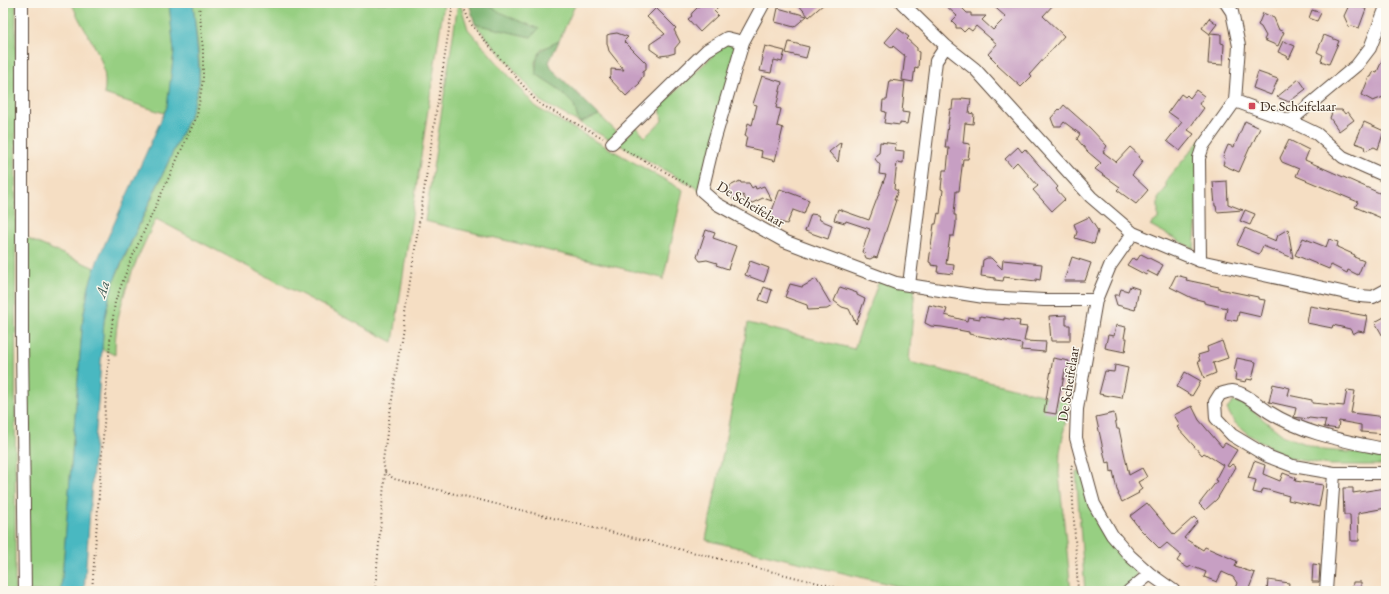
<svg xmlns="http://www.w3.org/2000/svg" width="1389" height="594" font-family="'EB Garamond',serif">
<rect width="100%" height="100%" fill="#fbf7ec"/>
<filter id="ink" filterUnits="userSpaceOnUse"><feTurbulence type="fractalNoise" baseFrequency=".025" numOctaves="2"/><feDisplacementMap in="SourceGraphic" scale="8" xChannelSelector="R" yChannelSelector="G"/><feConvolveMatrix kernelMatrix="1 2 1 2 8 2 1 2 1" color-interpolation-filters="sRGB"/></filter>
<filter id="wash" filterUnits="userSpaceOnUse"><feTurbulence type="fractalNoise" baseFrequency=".012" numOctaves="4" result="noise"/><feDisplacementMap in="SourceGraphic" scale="16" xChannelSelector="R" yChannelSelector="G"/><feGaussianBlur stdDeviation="0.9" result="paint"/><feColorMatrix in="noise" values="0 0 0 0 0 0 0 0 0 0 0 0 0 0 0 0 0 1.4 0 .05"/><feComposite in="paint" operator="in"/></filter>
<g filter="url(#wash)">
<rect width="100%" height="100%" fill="#f5dec3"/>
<path fill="#97cf82" stroke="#697c50" d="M3 3H16L15 591H3Z
M72 3H169L174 52 169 95 167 107 164 113 104 94C111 57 83 35 72 3Z
M193 3H444L393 342 156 219C135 262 114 307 115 355L102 349 104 321 112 285 190 115C193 104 198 93 199 82 201 56 195 29 193 3Z
M458 3H460L468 29 537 108 683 190 663 280 662 278 425 221Z
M488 3H576L559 41 542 49 535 62 536 74 556 87 574 105 579 122 599 115 619 134 612 141 542 102 475 24 531 37 538 29C525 23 496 15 488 3Z
M725 44H735L742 49 702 191 618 144 636 127 645 137 662 121 660 106Z
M1205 134 1194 249 1150 225 1158 219V199L1166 188V181Z
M26 238 95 268 89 286 83 318 61 591H27Z
M880 278 915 286 909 362 1069 402 1060 452 1059 474 1071 591H918L706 540 748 323 854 349Z
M1234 401 1244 404 1284 436 1323 450 1373 454 1386 452V464L1380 465H1329L1289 458 1249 435 1234 422 1227 409Z
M1076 472H1080L1132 565C1136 569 1138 574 1135 579 1126 594 1101 591 1085 591Z"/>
<path fill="#79b270" stroke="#5a6e47" d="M469 3H488C495 13 526 23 539 29L531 37 475 24Z
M559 41 549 62 552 69 599 115 579 123 574 105 556 87 536 74C535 52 540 50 559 41Z"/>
<path fill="#49b8c1" stroke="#427170" d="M169 3H193L199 68V83L195 99 190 115 120 266C112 284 108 302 104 321L84 591H61L83 318 89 286 98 259 167 107 174 52Z"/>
<g id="blocks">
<path fill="#c79fc3" d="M702 3H722L714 11 718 15 700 32 688 19 692 16 691 15 692 13Z
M797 3H825L809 17Z
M943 3H957L967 13H971V16H986L982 20 993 30 1006 17 990 3H1055L1043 16 1064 36 1030 74 1032 76 1021 87 997 65 998 64 988 54 997 44 976 26 972 31 968 28 964 32 960 28H956V25L952 21 957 16Z
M1350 3 1366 9 1359 28 1352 26 1349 27 1344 16Z
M656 8 676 28 674 30 680 42 675 48V53L668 55 660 56 650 49V44L665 34 647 17Z
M778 8 807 16 794 27 783 24 775 22Z
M1312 10 1321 13 1317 21 1309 18Z
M1263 13 1274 18 1279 30 1284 32 1278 46 1264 40 1266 36 1261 27 1258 25Z
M1209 18 1217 24 1210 33 1221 34V43L1224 44 1223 65 1208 64 1210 34 1202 28Z
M897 28 909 37 907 39 917 48V51L919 52 918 68 915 67 913 82 902 80 905 56 893 46 892 48 885 42Z
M617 33 628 37 624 41 646 63V69L643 71V76L639 82 640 83 626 96 609 78 611 76V69L624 70 609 51 607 43V35L610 34Z
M1324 35 1339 41 1329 64 1321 61 1323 55 1317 52Z
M1283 41 1295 46 1289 59 1287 56 1278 52Z
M789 42 809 47 806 58 786 53Z
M765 46 785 51 782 62 774 60 771 73 760 71 763 58 762 57Z
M1386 52V96L1373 101 1362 95 1369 77H1371L1374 71 1377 72Z
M1258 72 1278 79 1271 95 1253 88Z
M762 76 782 82 776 108 781 109 777 126 783 128 775 161 761 157 762 151 745 147 747 136H745L748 123 752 125 757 105 753 104Z
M1299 79 1306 89 1289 102 1277 97Z
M890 80 905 82 902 112 909 113 907 124 900 123V125L884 123 886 112 882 111 883 100H887Z
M1196 90 1204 96 1199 104 1204 108 1188 130 1194 134 1180 151 1167 141 1182 122 1168 112 1181 94 1185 97 1187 95 1190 98Z
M962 98 971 99 969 113 974 114 973 124 965 123 963 143 970 144 968 159H963L959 191H956L954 215H956V224L954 236H950L946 264 954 265 953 274 937 272 938 266 931 265V263L929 262 934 224H936L938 213 940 214 943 190 941 189 943 170H947L949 148H945L950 109H952L953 100H961Z
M1064 105 1090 128 1107 146 1103 152 1116 162 1130 147 1139 155 1138 157 1143 161 1132 175 1148 190 1136 204 1117 190 1120 187 1095 169 1101 163 1088 152 1077 139 1080 134 1064 122 1061 126H1054L1051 118 1059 109 1060 110Z
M1333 110H1342L1345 114 1348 112 1354 120 1339 131 1330 118Z
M1245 121 1260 128 1251 147H1250L1239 172 1223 165 1225 158 1223 157 1228 145 1234 147Z
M1364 122 1384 131 1378 149 1374 147 1365 151 1364 146 1355 143Z
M1289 140 1309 150 1305 160 1386 196V220L1355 207 1358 202 1296 176 1299 169 1282 162 1280 158Z
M841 142 838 162 829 152Z
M880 142 896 144 895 150 904 151 903 163 897 162 894 189 898 191 894 200H896L877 258 874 257 870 259 866 258 864 253 862 252 870 229 846 221 845 223 834 220 838 209 869 220 886 175 879 174 880 165 875 159 876 155 879 153Z
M1018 147 1022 152 1025 149 1058 187 1056 189 1065 199 1052 211 1033 190 1038 186 1017 162 1012 167 1005 159Z
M740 181 741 183H749L752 188 755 186 756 189 764 186 772 201 763 198 748 205 743 195 733 200 729 190 730 186Z
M1227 181 1228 204 1243 210 1217 212 1216 206H1215L1213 182Z
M780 189 809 200 804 214 793 210 787 224 769 219Z
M1245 210 1255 214 1250 225 1240 221Z
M811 214 818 215 820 220 832 225 828 239 805 231Z
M1089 217 1098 231 1094 244 1075 238 1077 232 1074 224Z
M1245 228 1276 241 1278 235 1288 229 1293 258 1263 246 1259 254 1237 245Z
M706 230 715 233 713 238 736 246 728 269 716 265 717 263 707 260 700 261 697 257Z
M1303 238 1326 247 1329 239 1338 242 1337 247 1355 255 1354 257 1364 261 1358 275 1348 270 1347 273 1331 265 1329 269 1295 255Z
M1141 254 1163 265 1157 276 1147 271 1146 275 1127 265 1132 258 1137 260Z
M1072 257 1091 263 1085 281H1064Z
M987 258H991L1002 269 1003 260 1042 264 1040 280 1036 279V281L1004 277 1003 281 995 280V278L981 276 983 260Z
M750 261 769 268 764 282 745 275Z
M1176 275 1187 278 1186 280 1219 287V289L1258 297V299L1265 300 1261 317 1239 312 1237 321 1225 319 1227 308 1204 303V301L1192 298 1170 287Z
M816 279 832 306 827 309 808 310 807 305 785 297 790 284 802 287Z
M1130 286 1139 289 1135 310 1117 305 1114 295H1119L1121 289 1128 291Z
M764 287 772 290 768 303 759 300Z
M840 287 857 293V295L865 299 856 324 849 309 842 307 834 301Z
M929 305 947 309 945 315 967 321 968 317 980 319V316L1004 320V318L1020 321 1019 326 1027 327 1024 341 1046 342 1045 352 1021 350 1022 344 969 334V332L942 327 931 326 925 323Z
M1310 306 1367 316 1364 332 1358 331 1353 334 1350 329 1333 325 1332 328 1307 323Z
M1066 315V325H1070V341H1051L1049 316Z
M1386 316V342L1375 322Z
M1116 325 1126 327 1124 338H1127L1125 352 1105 348 1108 335 1114 336Z
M1222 341 1228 358 1213 363 1216 373 1204 378 1198 361H1200L1198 355 1208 352 1207 347Z
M1053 358 1069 361 1067 370H1065L1062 386H1061L1056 414 1044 412Z
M1237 358 1256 362 1252 380 1247 379 1246 382 1235 380 1236 372H1234Z
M1115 365 1128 368 1122 398 1099 394 1105 371 1114 372Z
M1185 372 1201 381 1192 396 1177 387Z
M1273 384 1290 388 1288 395 1312 400V403L1344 406 1347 390 1355 391 1351 413 1386 417V434L1361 432V425L1339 421 1338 429 1324 427 1326 420 1309 418 1308 419 1294 417 1296 408 1269 402Z
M1192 406 1199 420 1222 447 1225 443 1237 450 1227 466 1229 467 1232 464 1236 467 1217 499 1205 510 1199 504 1217 481 1215 480 1223 465 1204 453 1202 455 1177 427 1180 425 1174 415Z
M1114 413 1117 429H1119L1129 475 1142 468 1147 477 1138 482 1142 489 1138 492 1139 493 1122 502 1118 494H1119L1117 490 1113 471 1111 472 1110 462 1106 463 1096 417Z
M1254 461 1265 465 1263 474 1280 481 1283 473 1296 478 1295 481 1323 485 1319 507 1288 500 1289 496 1268 490 1263 489 1261 494 1253 492 1256 480 1248 478Z
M1343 488H1353V493L1386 488V508L1358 513 1359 541H1351L1350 515H1344Z
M1147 503 1174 535 1194 517 1198 521 1184 538 1203 550 1205 547 1237 561 1235 567 1255 573 1248 591H1234L1237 583 1233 577 1222 572 1217 582 1204 577 1206 572 1191 566 1188 568 1177 561 1181 555 1167 543 1160 549 1139 528 1130 516Z
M1313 564 1320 565 1319 582H1312Z
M1268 580 1289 583 1288 591H1267Z
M1353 582H1361V591H1352Z"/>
</g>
</g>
<g filter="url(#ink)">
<use href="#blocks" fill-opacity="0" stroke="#574537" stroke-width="1"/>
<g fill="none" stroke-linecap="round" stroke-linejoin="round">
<defs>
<path id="minor" d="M22 3V342L25 591
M764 3 743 42 713 145 702 191 717 204 784 241 896 283 984 297 1044 300H1096
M902 3 946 46 975 69 1091 197 1133 233 1200 261 1360 296 1373 297 1386 290
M1235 101 1290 121 1317 134 1343 157 1386 176
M1290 121 1357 65 1370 48 1386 7
M612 143 707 50 727 38 743 42
M1200 261 1199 158 1203 146 1235 101 1239 46 1232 12 1226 3
M909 285 936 61 946 46
M1386 447 1379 448C1341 440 1302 433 1269 412 1258 405 1246 393 1232 391 1229 391 1224 393 1220 394L1215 402 1216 418 1232 435 1267 456 1293 466 1334 473H1386
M1150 574 1174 591
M1129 591 1150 574 1130 556 1112 535 1094 504 1076 438 1077 409 1096 300 1110 266 1133 233
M1326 591 1334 473"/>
</defs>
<use href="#minor" stroke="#574537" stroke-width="14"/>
<path stroke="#574537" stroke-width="2" stroke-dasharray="1 3" stroke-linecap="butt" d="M462 3 470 23 538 103 603 138
M623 149 691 186
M1072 465 1071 467 1078 591
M385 472 394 479 851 591
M92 591 110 341 115 302 130 262 197 116 203 79V50L199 3
M375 591 385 472 383 460 400 346 453 3"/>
<use href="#minor" stroke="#fff" stroke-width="12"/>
</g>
</g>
<rect fill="#d1495b" stroke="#fbf7ec" stroke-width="1.5" x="1248" y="102" width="8" height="8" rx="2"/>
<g text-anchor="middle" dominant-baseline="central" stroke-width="3" stroke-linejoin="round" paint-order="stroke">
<g font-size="14" fill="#3b2a1e" stroke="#fbf7ec" text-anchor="start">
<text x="1260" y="106">De Scheifelaar</text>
</g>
<g font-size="14" fill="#3b2a1e" stroke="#fbf7ec">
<text transform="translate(751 204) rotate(31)">De Scheifelaar</text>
<text transform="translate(1068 384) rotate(-81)">De Scheifelaar</text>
</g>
<g font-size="15" font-style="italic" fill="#405c57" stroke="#fbf7ec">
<text transform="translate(102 289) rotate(-73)">Aa</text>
</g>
</g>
<rect width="1389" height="594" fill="none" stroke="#fbf7ec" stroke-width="16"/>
</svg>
